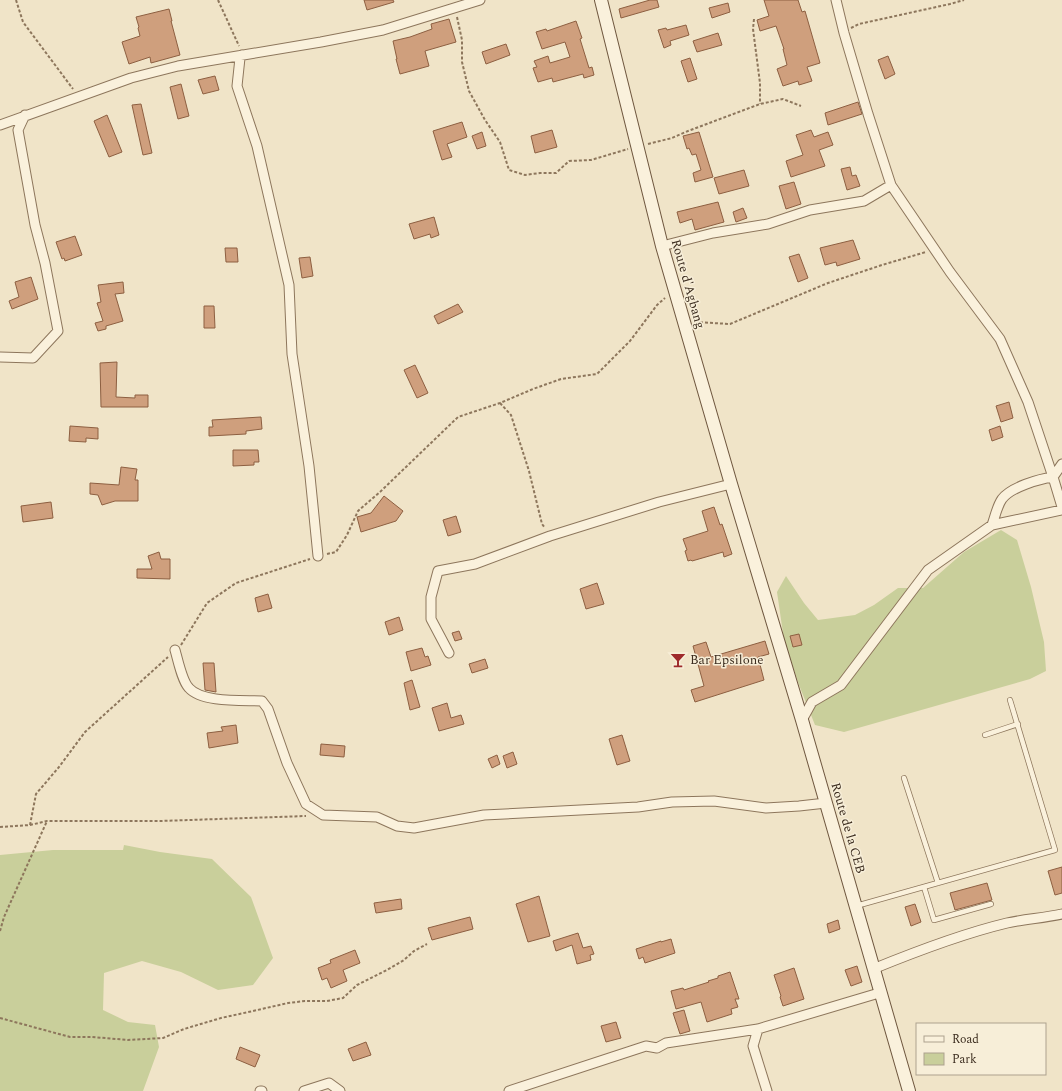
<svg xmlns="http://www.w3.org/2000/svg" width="1062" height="1091" font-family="Spectral,serif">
<rect width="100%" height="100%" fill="#f0e4c8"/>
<path fill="#c9cf9b" d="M1001 530 1017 540 1031 587 1044 642 1046 671 1030 679 844 732 815 725 799 685 784 640 777 592 786 576 804 603 818 620 855 615 874 605 898 588H923L964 552Z
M124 845 160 852 212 859 251 897 273 958 253 985 218 990 181 972 142 961 104 973 103 1010 128 1022 155 1025 159 1047 143 1091H0V855L53 850H123Z"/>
<path fill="#cf9f7d" stroke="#8d5f41" d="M364 0H393L394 2 367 10Z
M650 0H657L659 7 621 18 619 9Z
M764 0H798L802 12 805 11 820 63 807 67 812 81 799 85 798 81 783 86 777 69 787 65 783 49H784L776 26 760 31 757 20 769 16Z
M728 3 730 12 712 18 709 8Z
M169 9 172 21H171L180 55 151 63 150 57 129 64 122 42 140 36 138 28 139 27 136 17Z
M449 19 456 42 425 51 429 66 400 74 396 59H397L393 41 410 37 432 29 431 24Z
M576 21 582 38 580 39 589 68 592 67 594 75 584 78 583 74 553 82 552 78 538 82 533 68 537 67 534 61 548 56 550 63 570 57 565 42 542 49 536 32 546 29 547 31Z
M686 25 689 35 670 41 671 45 664 48 658 30 666 28 667 30Z
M718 33 722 45 697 52 693 41Z
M506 44 510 55 486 64 482 52Z
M888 56 895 74 885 79 878 60Z
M690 58 697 79 688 82 681 61Z
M215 76 219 90 203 94 198 80Z
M181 84 189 116 178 119 170 87Z
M858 102 862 114 828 125 825 113Z
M141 104 152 153 143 155 132 105Z
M107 115 122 152 109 157 94 121Z
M462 122 467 137 447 144 452 157 442 160 433 131Z
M552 130 557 147 535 153 531 136Z
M811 130 814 137 828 132 833 145 819 150 825 166 791 177 786 161 803 155 796 135Z
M482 132 486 146 477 149 472 136Z
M699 132 713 177 695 182 693 173 701 170 696 154 692 155 689 148 687 149 683 136Z
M850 167 852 176 856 175 860 186 847 190 841 169Z
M744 170 749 186 719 194 714 178Z
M794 182 801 204 786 209 779 186Z
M718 202 724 222 695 230 692 219 680 223 677 212Z
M743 208 747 218 736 222 733 212Z
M434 217 439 235 431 238 430 234 414 239 409 224Z
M75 236 82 255 65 261 64 258 62 259 56 242Z
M853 240 860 259 837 266 836 262 825 265 820 248Z
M225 248H237L238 262H226Z
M799 254 808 278 798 282 789 257Z
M310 257 313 276 302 278 299 258Z
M31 277 38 299 12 309 9 301 19 297 15 282Z
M123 282 124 293 115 294 123 321 106 326V329L98 331 95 323 103 321 97 303 101 302 98 285Z
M458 304 463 312 438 324 434 316Z
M204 306H214L215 328H204Z
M117 362 116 397 135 398V395H148V407H101L100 363Z
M415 365 428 393 417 398 404 370Z
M1009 402 1013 418 1001 422 996 406Z
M261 417 262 429 246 431V434L209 436V427H213L212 420Z
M70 426 98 428V439L86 438V442L69 441Z
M1000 426 1003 437 992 441 989 430Z
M233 450H258L259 462H254V465L233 466Z
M121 467 137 469 135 480H138V501H115L102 505 98 495 90 494V483L119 485Z
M384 496 403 511 396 521 361 532 357 517 371 513Z
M51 502 53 518 23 522 21 506Z
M714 507 720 525 722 524 732 554 724 557 723 552 692 561 691 560 688 561 685 551 687 550 683 539 708 531 702 511Z
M456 516 461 532 448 536 443 520Z
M159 552 161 559H170V579L137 578V569H152L148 556Z
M597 583 604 604 586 609 580 589Z
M268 594 272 608 258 612 255 598Z
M399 617 403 630 389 635 385 622Z
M459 631 462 639 455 641 452 633Z
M799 634 802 645 793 647 790 636Z
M765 641 769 654 758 657 764 680 695 702 691 690 704 686 693 646 706 642 711 657Z
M422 648 425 657 428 656 431 665 411 671 406 652Z
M485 659 488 668 472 673 469 664Z
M203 663H214L216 692 205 690Z
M412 680 420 707 410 710 404 683Z
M447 703 451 718 461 715 464 724 439 731 432 708Z
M236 725 238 743 209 748 207 733 223 731 221 727Z
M622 735 630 761 617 765 609 739Z
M321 744 345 746 344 757 320 755Z
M513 752 517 764 507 768 503 756Z
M497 755 500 764 492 768 488 759Z
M1062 867V893L1055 895 1048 871Z
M987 883 992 900 955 910 950 893Z
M539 896 550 936 528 942 516 904Z
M401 899 402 909 376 913 374 903Z
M915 904 921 922 911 926 905 907Z
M470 917 473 929 432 940 428 928Z
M838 920 840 929 829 933 827 924Z
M578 933 583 948 591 946 594 954 590 955 591 960 577 964 572 945 556 951 553 941Z
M671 939 675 953 645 963 643 957 639 959 636 949 661 941V942Z
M355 950 360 963 343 970 347 981 331 988 327 978 322 980 318 968 331 963 330 960Z
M857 966 862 982 851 986 845 970Z
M794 968 804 999 783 1006 780 997 781 996 774 975Z
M730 972 739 999H735L738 1007 731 1009 732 1014 707 1022 701 1002 676 1009 671 991 683 988 684 990 709 982 708 981 718 978V976Z
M684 1010 690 1031 680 1034 673 1013Z
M616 1022 621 1038 606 1042 601 1026Z
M366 1042 371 1055 353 1061 348 1049Z
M240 1047 260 1055 255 1067 236 1059Z"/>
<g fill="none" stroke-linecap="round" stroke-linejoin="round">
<defs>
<path id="service" d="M985 735 1018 724
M904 778 938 883
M924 887 934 920 991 904
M856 906 1055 850 1010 700"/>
<path id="minor" d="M836 0 844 33 868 114 891 185 950 272 1000 339 1028 402 1053 477C1039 479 1011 487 1002 499 997 506 995 517 992 525
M242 55 240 58 237 86 257 146 289 285 292 354 309 466 318 556
M0 125 131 78 178 66 321 42 383 30 480 0
M662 246 713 233 768 224 810 210 864 201 891 185
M0 357 33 358 58 331 45 263 35 225 18 130 25 115
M1062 464 1053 477 1062 507
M175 650C178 660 182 681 189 688 202 703 244 700 262 701L268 709 287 763 306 804 323 815 377 817 397 826 414 828 484 815 638 807 672 802 714 801 766 808 799 806 826 803
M449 653 431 619V597L438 571 475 564 550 536 659 502 731 484
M802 720 812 702 841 685 928 570 992 525 1062 510
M873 969C917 951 961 934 1007 923 1025 919 1044 918 1062 914
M758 1029 753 1046 767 1091
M260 1091H262
M304 1091 329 1083 340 1091
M509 1091 646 1046 657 1048 666 1043 758 1029 879 993"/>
<path id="secondary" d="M601 0 662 246 731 484 802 720 909 1091"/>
</defs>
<use href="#service" stroke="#8d765c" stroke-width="6"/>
<use href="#minor" stroke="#8d765c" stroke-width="11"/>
<use href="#secondary" stroke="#6f573f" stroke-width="14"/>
<path stroke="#8d765c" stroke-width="2" stroke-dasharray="3 2" stroke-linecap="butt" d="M16 0 23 22 73 89
M218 0 239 46
M457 17 462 40V62L469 91 485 120 500 142 509 170 525 175 540 173H556L569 161 591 160 628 149
M754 19 753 29 760 83V104
M851 28 859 24 950 4 964 0
M648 144 672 138 688 131 760 104 783 99 801 106
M695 322 730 324 828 283 882 265 926 252
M500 403 511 415 529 471 542 524 545 528
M327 554 336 552 347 535 358 511 381 491 458 417 500 403 533 389 561 379 597 374 630 341 657 305 665 298
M181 645 207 603 236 583 310 559
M30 825 47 821H160L306 816
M0 827 30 825 36 794 59 767 85 732 168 657
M0 931 4 917 47 821
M0 1018 70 1037H92L128 1040 163 1038 184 1029 221 1018 253 1011 288 1003 305 1001H327L343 998 357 985 387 970 404 960 414 951 427 944"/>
<use href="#service" stroke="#faf1dc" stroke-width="4.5"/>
<use href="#minor" stroke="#faf1dc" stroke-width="9"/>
<use href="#secondary" stroke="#faf1dc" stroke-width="12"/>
</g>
<defs>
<symbol id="bar-bare" viewBox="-9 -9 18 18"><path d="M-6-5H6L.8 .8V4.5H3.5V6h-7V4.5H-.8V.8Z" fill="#9e2a2b" stroke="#f7eed8" stroke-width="2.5" paint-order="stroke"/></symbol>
</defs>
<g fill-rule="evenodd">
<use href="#bar-bare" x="667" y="649" width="22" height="22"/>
</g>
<g text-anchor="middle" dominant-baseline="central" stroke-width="3" stroke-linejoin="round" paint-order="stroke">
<g font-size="13" fill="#3d2e20" stroke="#f7eed8">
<text transform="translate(688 284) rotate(74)">Route d'Agbang</text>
<text transform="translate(848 828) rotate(74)">Route de la CEB</text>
</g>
<g font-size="13" fill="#3d2e20" stroke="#f7eed8" text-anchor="start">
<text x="690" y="660">Bar Epsilone</text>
</g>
</g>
<rect x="916" y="1023" width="130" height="52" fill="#f7eed8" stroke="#ada18e"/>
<rect x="924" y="1036" width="20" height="6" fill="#faf1dc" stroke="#ada18e"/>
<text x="952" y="1043" font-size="12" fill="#3d2e20">Road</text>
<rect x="924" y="1053" width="20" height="12" fill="#c9cf9b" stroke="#ada18e"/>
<text x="952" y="1063" font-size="12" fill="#3d2e20">Park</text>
</svg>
